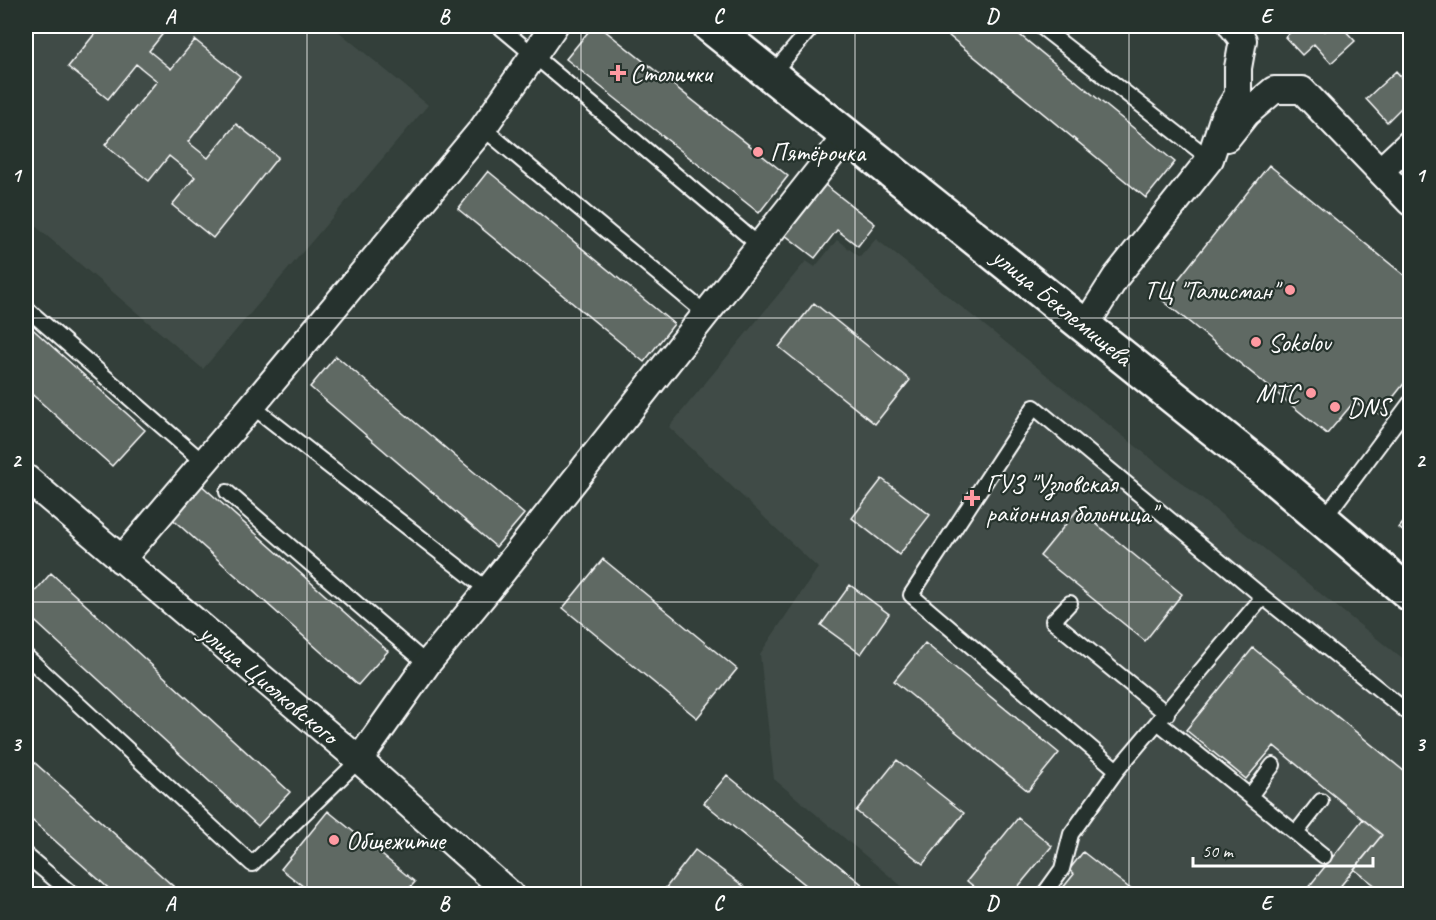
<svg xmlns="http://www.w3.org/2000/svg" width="1436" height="920" font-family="Caveat,sans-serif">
<rect width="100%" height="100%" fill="#333f3a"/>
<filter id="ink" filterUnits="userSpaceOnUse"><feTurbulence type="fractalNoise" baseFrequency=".0167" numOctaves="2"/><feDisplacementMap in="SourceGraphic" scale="12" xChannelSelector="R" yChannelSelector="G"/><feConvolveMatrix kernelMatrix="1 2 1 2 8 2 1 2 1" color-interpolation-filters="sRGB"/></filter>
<g filter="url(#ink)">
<path fill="#404c47" d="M26 26H332L428 105 203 369 26 218Z
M876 239 1410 665V894H911L774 779 760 654 818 568 669 427 806 261 815 267 837 240 860 257Z"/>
<path fill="#5f6964" stroke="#fff" stroke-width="1.5" d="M101 26H169L149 51 171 69 195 40 240 76 188 142 208 158 236 124 278 157 213 238 172 205 195 177 169 156 149 181 105 145 157 81 136 64 108 99 68 67Z
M593 26H599L788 176 759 213 566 59Z
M937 26H1009L1175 162 1146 198Z
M1298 26H1320L1325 31 1332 26H1341L1355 41 1331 63 1314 44 1302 55 1285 37Z
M1396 71 1410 87V99L1387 122 1366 99Z
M1269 165 1410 280V376L1380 414 1354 402 1327 434 1162 300Z
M488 171 674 324 644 362 458 209Z
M820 181 875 224 858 246 837 230 815 258 780 231Z
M814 303 910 380 875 424 779 347Z
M26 323 145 430 112 466 26 389Z
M336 356 524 514 496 547 310 387Z
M882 479 930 515 899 555 852 518Z
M199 483 388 651 358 685 169 516Z
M1078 509 1182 594 1145 641 1040 556Z
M1410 514V537L1399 528Z
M603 559 737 669 697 718 563 608Z
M51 573 290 792 258 826 26 613V602Z
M850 585 889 614 861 654 821 625Z
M925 643 1059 753 1028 791 894 681Z
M1253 648 1410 776V894H1386L1354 869 1382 835 1274 746 1246 779 1186 730Z
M26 755 182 894H115L26 815Z
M897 760 964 813 923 864 856 811Z
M727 775 874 894H817L704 803Z
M328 811 415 882 404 894H313L281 869Z
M1018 818 1052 846 1012 894H983L967 881Z
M1363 819 1382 835 1334 894H1303Z
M695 850 754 894H661Z
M1083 852 1137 894H1058L1074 874 1069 870Z"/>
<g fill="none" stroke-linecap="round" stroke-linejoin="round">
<defs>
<path id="service" d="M499 26 760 246
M1040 26 1210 159
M771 75 813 26
M483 128 705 313
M26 308 204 463
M252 406 488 590
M227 492 427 664
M1323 520 1410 403
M1070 603 1053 621 1167 714
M26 656 252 864 359 760
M1159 723 1324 856
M1117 770 911 595 1034 407 1263 597
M1250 796 1273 765
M1296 833 1321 801
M26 855 72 894
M1044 894 1062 869 1071 834 1117 770 1263 597 1410 714"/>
<path id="minor" d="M1227 138 1247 113 1274 90H1302L1410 202
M1380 171 1410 143
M1085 326 1116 277 1210 159 1223 119 1238 95V68L1243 40 1232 26
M26 478 359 760 510 894
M121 560 252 406 483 128 554 26
M359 760 427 664 488 590 847 135"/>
<path id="secondary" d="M710 26 1267 472 1410 594"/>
</defs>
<use href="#service" stroke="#fff" stroke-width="18"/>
<use href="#minor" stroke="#fff" stroke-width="30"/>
<use href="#secondary" stroke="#fff" stroke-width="38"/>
<use href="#service" stroke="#26332d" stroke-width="14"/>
<use href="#minor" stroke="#26332d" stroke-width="26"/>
<use href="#secondary" stroke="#26332d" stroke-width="33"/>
</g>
</g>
<path fill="none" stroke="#fff" stroke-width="1.5" stroke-opacity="0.55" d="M307 26V894M581 26V894M855 26V894M1129 26V894M26 318H1410M26 602H1410"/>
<g fill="#ff9aa2" stroke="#26332d" stroke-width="2">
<path d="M615 64h6v6h6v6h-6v6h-6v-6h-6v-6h6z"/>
<circle cx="758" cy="152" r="6"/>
<circle cx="1290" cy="290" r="6"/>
<circle cx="1256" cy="342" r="6"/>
<circle cx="1311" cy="393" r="6"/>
<circle cx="1335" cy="407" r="6"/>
<path d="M969 489h6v6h6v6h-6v6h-6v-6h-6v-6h6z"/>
<circle cx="334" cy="840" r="6"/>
</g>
<g text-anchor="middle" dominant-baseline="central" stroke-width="4.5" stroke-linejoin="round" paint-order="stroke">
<g font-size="26" fill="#fff" stroke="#26332d" text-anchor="start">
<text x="630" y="73">Столички</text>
<text x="770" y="152">Пятёрочка</text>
<text x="1278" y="290" text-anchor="end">ТЦ "Талисман"</text>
<text x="1268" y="342">Sokolov</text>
<text x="1299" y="393" text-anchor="end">МТС</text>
<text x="1347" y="407">DNS</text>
<text x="986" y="483">ГУЗ "Узловская<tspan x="986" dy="30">районная больница"</tspan></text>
<text x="346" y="840">Общежитие</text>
</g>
<g font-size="26" fill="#fff" stroke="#26332d">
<text transform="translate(1062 307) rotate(39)">улица Беклемищева</text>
<text transform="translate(269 684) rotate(40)">улица Циолковского</text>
</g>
</g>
<rect width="1436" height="920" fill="none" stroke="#26332d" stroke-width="66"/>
<path d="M1193 857v9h180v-9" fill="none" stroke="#ffffff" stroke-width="3"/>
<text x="1202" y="857" font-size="18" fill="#ffffff" stroke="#26332d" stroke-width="4.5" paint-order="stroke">50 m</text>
<rect x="33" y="33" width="1370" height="854" fill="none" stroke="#fff" stroke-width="2"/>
<g font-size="20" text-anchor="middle" font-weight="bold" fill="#fff">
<text x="170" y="23">A</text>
<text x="444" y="23">B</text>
<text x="718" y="23">C</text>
<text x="992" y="23">D</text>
<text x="1266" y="23">E</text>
<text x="16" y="182">1</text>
<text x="1420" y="182">1</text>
<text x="16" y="467">2</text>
<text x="1420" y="467">2</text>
<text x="16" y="751">3</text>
<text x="1420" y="751">3</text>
<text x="170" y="910">A</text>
<text x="444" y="910">B</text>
<text x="718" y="910">C</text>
<text x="992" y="910">D</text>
<text x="1266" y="910">E</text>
</g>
</svg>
